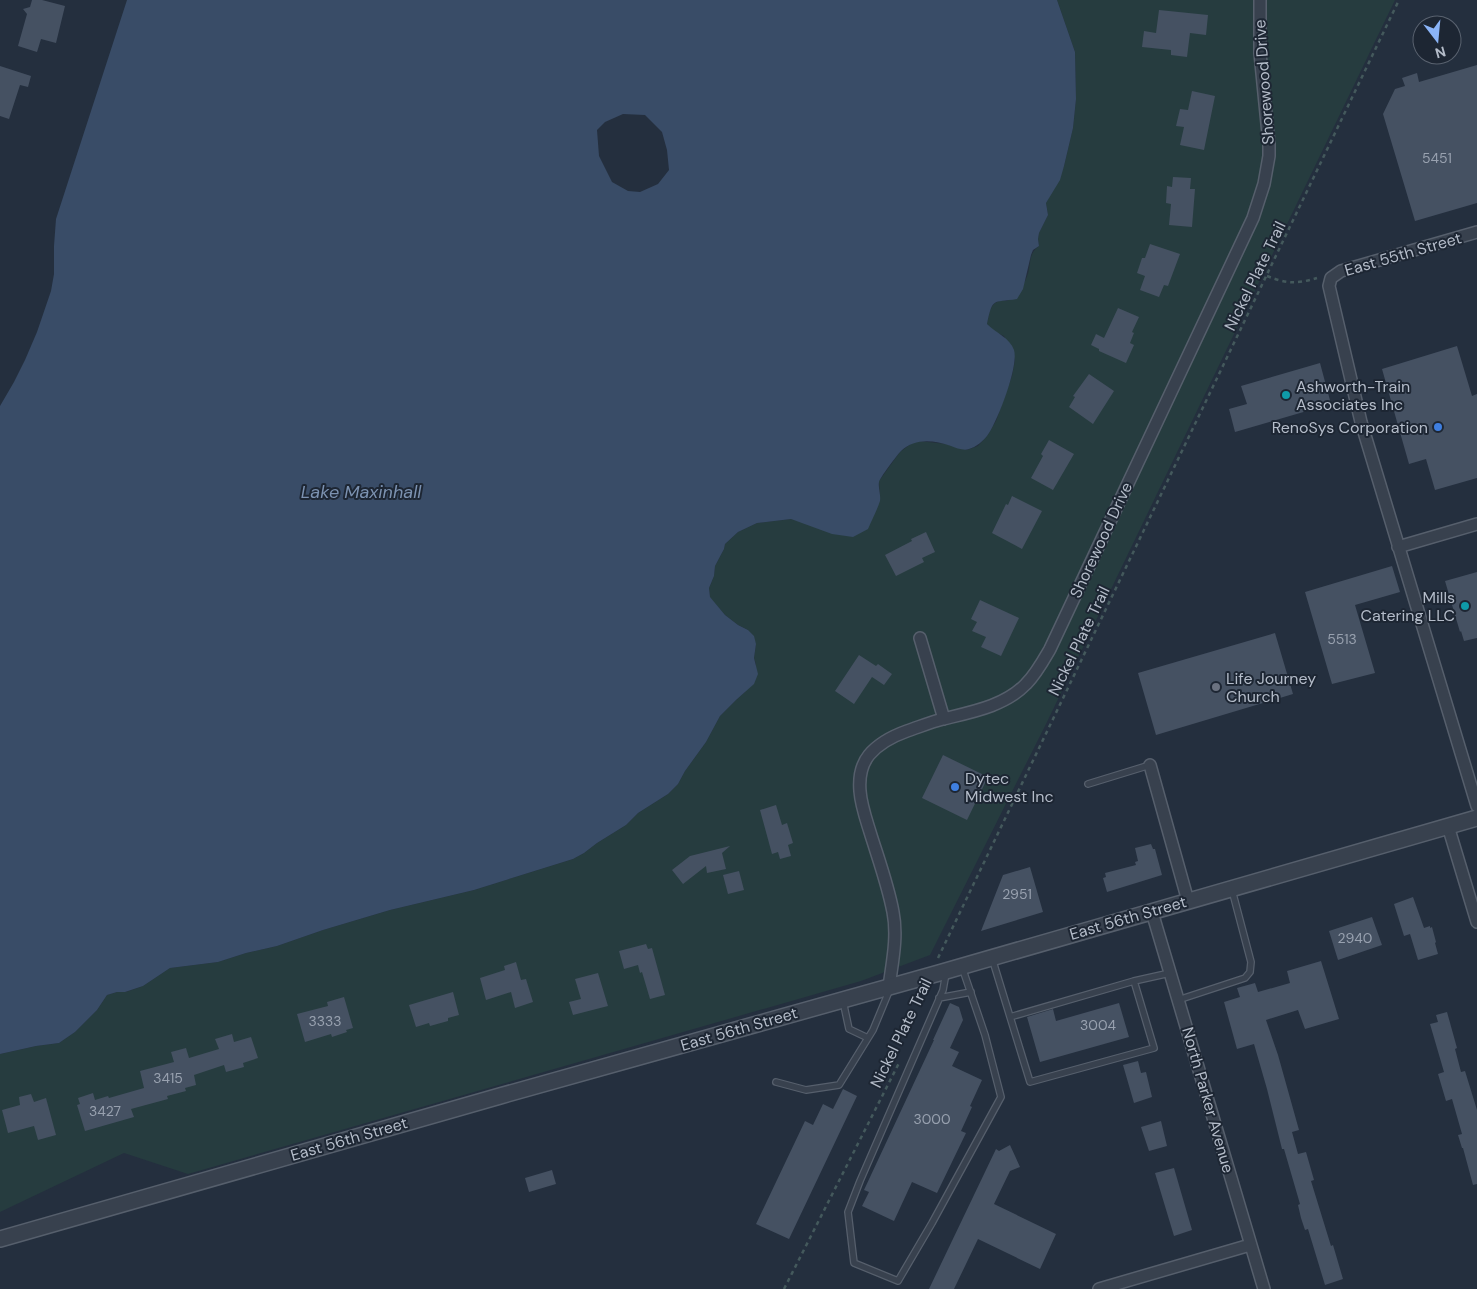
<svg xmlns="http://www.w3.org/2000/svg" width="1477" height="1289" font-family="'DM Sans',sans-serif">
<rect width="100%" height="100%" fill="#242f3e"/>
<path fill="#263c3f" d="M1057 0H1395L1047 722 930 955 861 981 188 1174 124 1153 0 1212V1054L36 1046 59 1043 75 1032 97 1010 107 995 117 992H126L143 986 170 968 218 962 246 953 277 946 323 930 390 910 474 890 573 859 584 853 597 843 626 825 638 813 668 794 678 784 685 771 706 742 720 716 736 700 745 692 756 664 754 658 756 644 748 630 738 625 725 615 710 598 709 588 714 576 715 566 724 549 725 544 738 532 757 523 791 519 802 522 880 500 879 481 900 452 912 443 919 441 946 444 967 450 978 446 987 436 996 421 1012 376 1015 360 1004 336 993 331 987 324C990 311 990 299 1007 301 1013 294 1023 287 1026 279 1032 267 1027 254 1039 246L1038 239 1039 233 1048 215 1046 203 1064 166 1073 128 1076 99 1075 52Z"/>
<path fill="#394c67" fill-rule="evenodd" d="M127 0H1057L1075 52 1076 99 1073 128 1064 166 1060 180 1046 203 1048 215 1039 233 1038 239 1039 246 1033 250 1031 255 1023 289 1017 299C992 303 993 297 987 324 996 333 1010 338 1014 350 1019 366 997 423 987 436 982 442 976 447 969 449 964 451 956 448 951 446 933 440 915 438 901 451 897 455 880 478 879 482 878 488 881 495 880 501 877 510 872 520 868 529L853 537 832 534 791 519 757 523 738 532 725 544 724 549 715 566 714 576 709 588 710 597 725 615 738 625 748 630 754 636 756 644 754 658 758 674 754 684 736 700 720 716 706 742 685 771 678 784 668 794 638 813 626 825 597 843 584 853 573 859 474 890 390 910 323 930 277 946 246 953 218 962 170 968 143 986 125 992H117L107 995 97 1010 75 1032 59 1043 36 1046 0 1054V406L14 382 25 360 37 332 51 291 54 274V246L56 219ZM623 114 645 115 662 132 667 150 669 170 658 184 640 192 628 191 612 182 599 156 597 130 605 122Z"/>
<path fill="#455162" d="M32 0H42L65 6 56 43 41 39 37 52 18 46 27 14 23 9 30 7Z
M1159 10 1208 15 1206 35 1190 33 1187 57 1171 55V50L1142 47 1144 31 1156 33Z
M1477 65V203L1415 221 1383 114 1395 89 1405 86 1402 78 1417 73 1419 82Z
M0 66 31 76 28 87 20 85 9 119 0 116Z
M1192 91 1215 96 1204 150 1180 145 1184 127 1176 126 1180 109 1188 110Z
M1173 177 1191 178 1190 189H1195L1192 227 1169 225 1171 204 1166 203 1167 186 1172 187Z
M1150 244 1180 254 1168 286 1164 285 1159 297 1140 290 1145 276 1137 273 1142 258H1145Z
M1118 308 1139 317 1132 332 1134 333 1130 343 1134 345 1126 363 1099 351V349L1091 345 1096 334 1104 338Z
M1457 346 1472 396 1477 394V478L1435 490 1426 459 1409 464 1382 369Z
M1320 363 1331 404 1235 432 1229 409 1247 404 1241 386Z
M1089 374 1114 391 1093 424 1069 407 1075 397 1073 396Z
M1049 440 1074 454 1053 490 1031 478 1043 456 1041 454Z
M1012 496 1042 511 1022 549 992 533 1006 504 1008 505Z
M926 532 935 552 922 558 924 562 896 576 885 555 912 541 911 539Z
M1392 566 1400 592 1355 605 1375 673 1332 684 1305 592Z
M1477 572V638L1464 641 1461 631 1460 632 1445 581Z
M980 600 1019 618 1001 656 981 647 986 637 972 631 977 622 971 619Z
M1275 633 1293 694 1156 735 1138 673Z
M859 655 876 666 878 664 892 674 884 685 872 677 854 704 835 691Z
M943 755 988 777 967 820 922 798Z
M776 805 782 825 787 823 793 843 788 845 791 856 780 859 778 852 772 854 760 810Z
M1151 844 1153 849H1155L1162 875 1107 892 1103 878 1106 877 1105 873 1136 865 1135 862 1138 861 1135 848Z
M730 846 722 853 726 869 707 873 706 866 683 884 672 870 690 856Z
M1030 867 1043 912 981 931 1003 875Z
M739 871 744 890 728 894 723 875Z
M1413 897 1424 928 1430 926V928L1432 927 1436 942 1435 943 1438 954 1418 960 1410 934 1404 936 1394 904Z
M1372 917 1382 945 1338 960 1329 931Z
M646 944 648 949 652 948 665 995 650 999 642 972 640 973 638 965 624 969 619 951Z
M1321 961 1339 1019 1305 1029 1298 1010 1266 1020 1278 1055 1299 1130 1292 1132 1298 1154 1306 1152 1314 1180 1311 1181 1331 1246 1333 1245 1343 1279 1325 1285 1308 1229 1305 1230 1301 1218 1298 1205 1300 1204 1284 1149H1282L1267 1089 1254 1044 1237 1049 1224 1002 1240 997 1237 988 1255 983 1258 992 1290 983 1287 971Z
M516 962 521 980 526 979 533 1002 515 1008 511 992 486 1000 480 978 505 970 504 966Z
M598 973 608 1006 573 1015 569 1002 581 999 575 979Z
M453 992 459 1015 448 1018V1021L430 1026 429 1023 416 1027 409 1005Z
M344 997 353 1028 346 1030 347 1032 332 1037 331 1034 305 1042 297 1014 328 1006 327 1002Z
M950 1003 959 1007 963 1020 950 1048 959 1052 952 1066 982 1080 970 1106 972 1107 961 1131 966 1133 937 1193 912 1182 894 1221 862 1206 869 1192 864 1190 934 1040H933Z
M1119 1003 1129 1037 1040 1062 1027 1017 1053 1009 1056 1021Z
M1447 1012 1457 1048 1455 1049 1461 1072 1465 1071 1477 1110V1184L1473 1185 1463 1148H1462L1458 1135 1462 1134 1452 1099 1446 1101 1438 1074 1444 1072 1430 1024 1438 1022 1436 1015Z
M232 1034 234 1042 251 1037 258 1058 243 1063 244 1067 226 1072 224 1065 194 1075 196 1085 185 1088 186 1091 167 1096 168 1099 131 1109 134 1117 85 1131 77 1105 80 1104 78 1098 93 1093 95 1100 108 1096 109 1098 144 1088 140 1071 174 1062 171 1052 186 1048 189 1058 219 1049 215 1039Z
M1138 1061 1141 1073 1146 1072 1152 1097 1134 1103 1123 1065Z
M843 1089 857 1096 789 1239 756 1224 805 1121 813 1125 823 1104 833 1109Z
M31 1094 34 1102 46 1098 56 1135 38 1140 34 1126 8 1133 2 1110 20 1105 19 1097Z
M1161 1121 1167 1146 1149 1151 1141 1127Z
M1010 1145 1020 1167 1010 1171 994 1204 1056 1234 1040 1269 978 1239 954 1289H929L996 1149 999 1151Z
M1174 1168 1192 1230 1174 1236 1155 1173Z
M552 1170 556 1184 529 1192 525 1178Z"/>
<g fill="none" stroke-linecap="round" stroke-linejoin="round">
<defs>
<path id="service" d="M1088 784 1150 765
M992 958 1030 1082 1154 1048 1134 981 1010 1017
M946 973 943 990 860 1181 848 1212 854 1263 898 1281 932 1223 1001 1097 985 1035 962 967
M1134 981 1170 973
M939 998 971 992
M1178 1000 1245 978 1250 972 1251 962 1232 890
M843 1001 849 1029 868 1038
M776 1082 806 1090 839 1085 873 1030 890 989"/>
<path id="minor" d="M1477 232 1341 271 1331 278 1329 286 1361 422 1477 806
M1398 547 1477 524
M920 638 944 719
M1150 765 1188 901
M1448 826 1477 922
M1152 912 1264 1289
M889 987C892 963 898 937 893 912 888 885 878 858 870 832 866 819 861 805 860 791 859 779 861 765 869 755 879 743 893 736 907 731 919 727 931 722 943 719 972 712 1005 706 1026 684 1036 674 1043 661 1050 649L1253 218 1264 184 1269 156V144L1260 53V0
M1099 1289 1250 1245"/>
<path id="tertiary" d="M0 1239 500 1096 939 973 1477 818"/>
</defs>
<use href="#service" stroke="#565f6c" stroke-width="8"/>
<use href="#minor" stroke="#565f6c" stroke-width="14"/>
<use href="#tertiary" stroke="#565f6c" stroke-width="18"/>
<path stroke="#44595c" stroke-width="2.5" stroke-dasharray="4 4" stroke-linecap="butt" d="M1267 276C1287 284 1297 284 1317 278
M938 958 1399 0
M784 1289 899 1063"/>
<use href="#service" stroke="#38414e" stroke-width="5.5"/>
<use href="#minor" stroke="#38414e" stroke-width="11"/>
<use href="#tertiary" stroke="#38414e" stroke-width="15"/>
</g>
<g fill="#0f9aa8" stroke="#1d2633" stroke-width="2">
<circle cx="1286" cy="395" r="5"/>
<circle cx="1465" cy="606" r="5"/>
</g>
<g fill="#3f7fe0" stroke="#1d2633" stroke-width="2">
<circle cx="1438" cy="427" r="5"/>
<circle cx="955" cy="787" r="5"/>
</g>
<circle fill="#6b7280" stroke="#1d2633" stroke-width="2" cx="1216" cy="687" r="5"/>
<g text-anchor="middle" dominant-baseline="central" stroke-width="4" stroke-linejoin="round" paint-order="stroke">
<g font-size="14" fill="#98a1af">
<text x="1437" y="158">5451</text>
<text x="1342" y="639">5513</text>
<text x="1017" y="894">2951</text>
<text x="1355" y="938">2940</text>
<text x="325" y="1021">3333</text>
<text x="1098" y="1025">3004</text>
<text x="168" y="1078">3415</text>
<text x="105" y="1111">3427</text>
<text x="932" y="1119">3000</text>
</g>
<g font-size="16" fill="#b4bcc9" stroke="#1d2633">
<text transform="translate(1264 82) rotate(-94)">Shorewood Drive</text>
<text transform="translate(1403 254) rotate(-16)">East 55th Street</text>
<text transform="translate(1255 276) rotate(-64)">Nickel Plate Trail</text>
<text transform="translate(1101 540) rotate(-65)">Shorewood Drive</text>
<text transform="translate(1079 641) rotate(-64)">Nickel Plate Trail</text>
<text transform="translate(1128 918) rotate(-16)">East 56th Street</text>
<text transform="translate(739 1029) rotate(-16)">East 56th Street</text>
<text transform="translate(901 1033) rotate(-64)">Nickel Plate Trail</text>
<text transform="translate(1208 1100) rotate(74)">North Parker Avenue</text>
<text transform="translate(349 1139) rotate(-16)">East 56th Street</text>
</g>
<g font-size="16" fill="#b4bcc9" stroke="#1d2633" text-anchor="start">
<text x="1296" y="386">Ashworth-Train<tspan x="1296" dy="18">Associates Inc</tspan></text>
<text x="1428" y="427" text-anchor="end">RenoSys Corporation</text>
<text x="1455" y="597" text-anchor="end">Mills<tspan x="1455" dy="18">Catering LLC</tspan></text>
<text x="1226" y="678">Life Journey<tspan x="1226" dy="18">Church</tspan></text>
<text x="965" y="778">Dytec<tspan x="965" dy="18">Midwest Inc</tspan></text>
</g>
<g font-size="18" font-style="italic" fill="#7c92b1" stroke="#1d2633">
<text x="361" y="492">Lake Maxinhall</text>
</g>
</g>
<g transform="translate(1437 40) rotate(164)"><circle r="24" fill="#1d2633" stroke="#59626f"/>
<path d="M0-4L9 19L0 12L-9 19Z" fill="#8ab4f8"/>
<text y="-8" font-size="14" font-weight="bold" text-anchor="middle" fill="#b4bcc9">N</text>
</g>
</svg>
